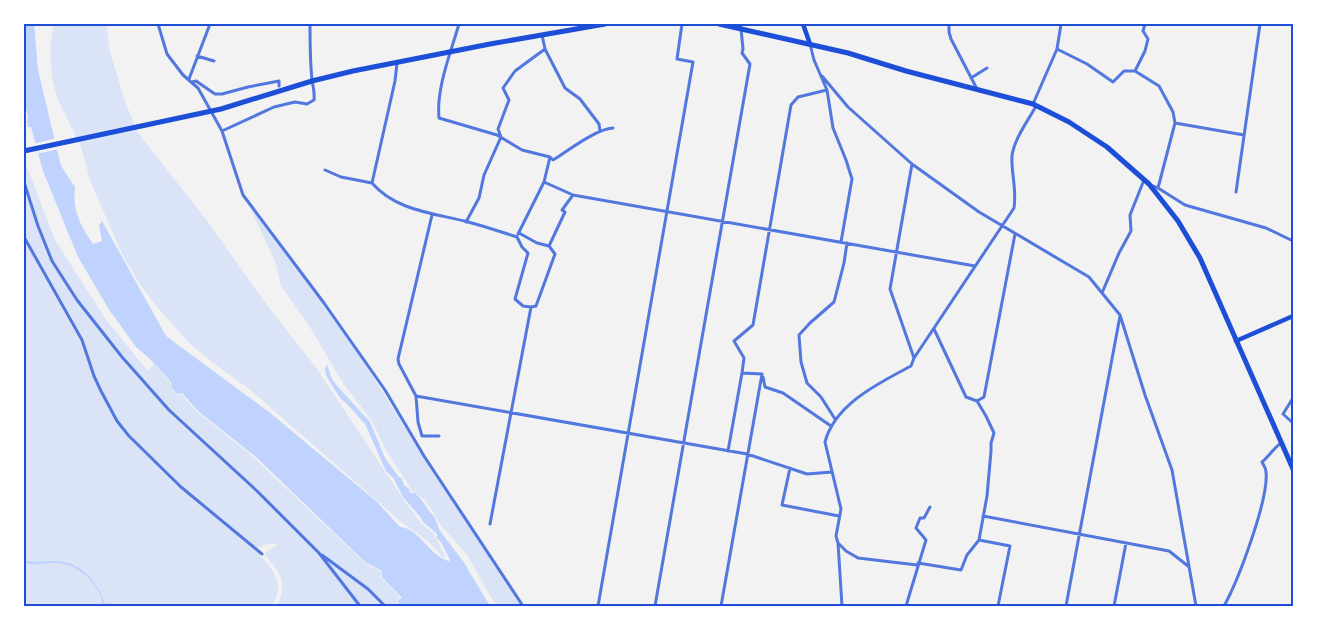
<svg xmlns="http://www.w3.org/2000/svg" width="1317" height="630" font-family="'Titillium Web',sans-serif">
<rect width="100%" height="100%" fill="#f2f2f2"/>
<path fill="#dbe4f7" d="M54 24H106L110 52 126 104 138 133 205 218 264 301 317 369 402 497 420 522 434 534 446 557 443 558 428 541 400 521 249 389 212 362 190 344 157 307 141 286 124 258 101 206 90 180 81 147 58 100 52 79 50 47Z
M24 159 55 240 107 321 148 371 154 364 170 382V386L177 395 181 394 196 411 249 453 365 563 381 572V577L399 596 397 602 399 606H277C288 582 281 574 265 555L266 552 278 544C272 542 259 546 255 550 271 567 288 584 271 606H24Z
M249 205 327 307 354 346 414 442 522 606H496L467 555 440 524 425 500 416 493 412 491 386 450 372 421 343 383 308 324 281 286 276 264Z"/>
<path fill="#bfd3fe" d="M24 24H34L38 70 57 150 61 166 75 187C72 210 80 225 93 244L102 241 99 225 102 221 166 336 269 412 377 502 400 527C419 528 432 558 447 560L448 562 450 560 441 542 437 538V534L422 521V519L403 497 394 479 386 471 365 424 348 405 340 398 333 387 326 375 325 369 327 364 331 377 338 387 370 422 385 458 398 476 402 479 404 485 409 489 410 493H415C423 499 428 512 434 516L440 531 463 561 490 606H400L398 602 399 599 402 598 382 577V571L365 562 256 457 198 411 182 393 177 394 171 387V382L149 358 136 347 110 311 78 257 43 171 31 127H28L27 121 28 117 24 99Z
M24 561C35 562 45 561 56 561 83 562 98 583 106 606H103C100 583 78 564 55 563 44 563 34 566 24 563Z"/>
<path fill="#f2f2f2" d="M57 138 59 149 36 154 33 144Z"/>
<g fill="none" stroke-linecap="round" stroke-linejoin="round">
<path stroke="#5277de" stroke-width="3" d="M158 24 167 54 183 75 198 88 222 131 243 195 324 303 385 390 424 456 523 606
M459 24C451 52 436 88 439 118L497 135 522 150 550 157 553 160C569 150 596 129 613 128
M734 24 741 27
M949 24V32L951 39 977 89
M810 44 814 60 827 90 833 128 846 160 852 179 841 242
M545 49 565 88 580 99 599 124 600 131
M1057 49 1087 64 1113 82 1124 71H1135L1159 86 1173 112 1175 123 1158 188
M197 56 214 61
M397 63 395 81 372 183C396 211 434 213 468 222 484 226 501 232 517 237L522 247 528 253 515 299 523 306 531 307
M1135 71 1145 51 1148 39 1143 31 1145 24
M822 76 848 107 912 164 979 212 1089 277 1120 315 1145 395 1172 470 1196 606
M971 78 987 68
M189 79 210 24
M192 82 196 81 215 94H222L248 87 279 81V86
M1033 104 1057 49 1061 24
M1175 123 1244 135
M222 131 274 107 295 102 307 104 314 100C315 92 313 87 312 80 310 61 310 43 310 24
M912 164 890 289 914 358
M325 170 341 177 372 183
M24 182 38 226 52 261 77 300 122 357 169 410 257 491 319 553 360 606
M544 182 573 195 975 266
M1150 185 1158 188 1185 205 1266 228 1293 241
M1236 192 1260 24
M432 215 398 359 399 364 416 396 747 454 807 474 832 472
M466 222 479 198 484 175 501 137 498 129 509 100 503 88 515 71 545 49 542 35
M518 234 544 182 550 157
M24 237 82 340 94 376 101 391 117 421 129 436 181 487 262 554
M549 246 565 212 562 210 573 195
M1102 293 1119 253 1131 231 1130 215 1144 180
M763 377 765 387 783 393 831 426
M416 396 418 422 422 436H439
M1293 398 1283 414 1293 423
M977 401 984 397 1015 234
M835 419 821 397 807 383 801 362 799 335 810 323 834 302 844 263 847 243
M728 451 742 373
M790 468 782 505 839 516
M983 516 1169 551 1188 566
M490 524 531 307 536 306 555 254 549 246 537 243 519 233
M979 540 1010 546 998 606
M838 543 846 551 858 558 917 565
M322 555 368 589 385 606
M918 563 961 570 967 555 979 540 987 496 991 451V443L994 433 986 416 977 401 966 397 934 329
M598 606 693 62 677 59 682 24
M655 606 750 64 742 53 743 49 741 29
M721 606 762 374 742 373 744 358 734 341 753 325 791 105 798 97 827 90
M842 606 838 543 836 536 841 509 825 442C835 404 879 383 911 366L914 358 1014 208C1017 190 1011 173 1012 156 1014 139 1028 121 1036 106
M906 606 926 540 916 528 920 518H924L930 507
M1066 606 1120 316
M1114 606 1126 543
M1224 606C1238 581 1269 499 1266 472 1266 468 1264 466 1262 462 1269 456 1274 448 1281 443"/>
<path stroke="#1d4ed8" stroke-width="4.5" d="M803 24 810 44
M1236 341 1293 316"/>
<path stroke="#1d4ed8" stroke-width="5" d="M719 24 848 53 906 71 1033 104 1069 122 1107 147 1149 184 1178 221 1200 258 1293 469
M24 151 221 109 312 81 353 71 490 44 605 24"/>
</g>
<rect width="1317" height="630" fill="none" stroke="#ffffff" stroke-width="50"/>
<rect x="25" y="25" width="1267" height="580" fill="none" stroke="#1d4ed8" stroke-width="2"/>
</svg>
